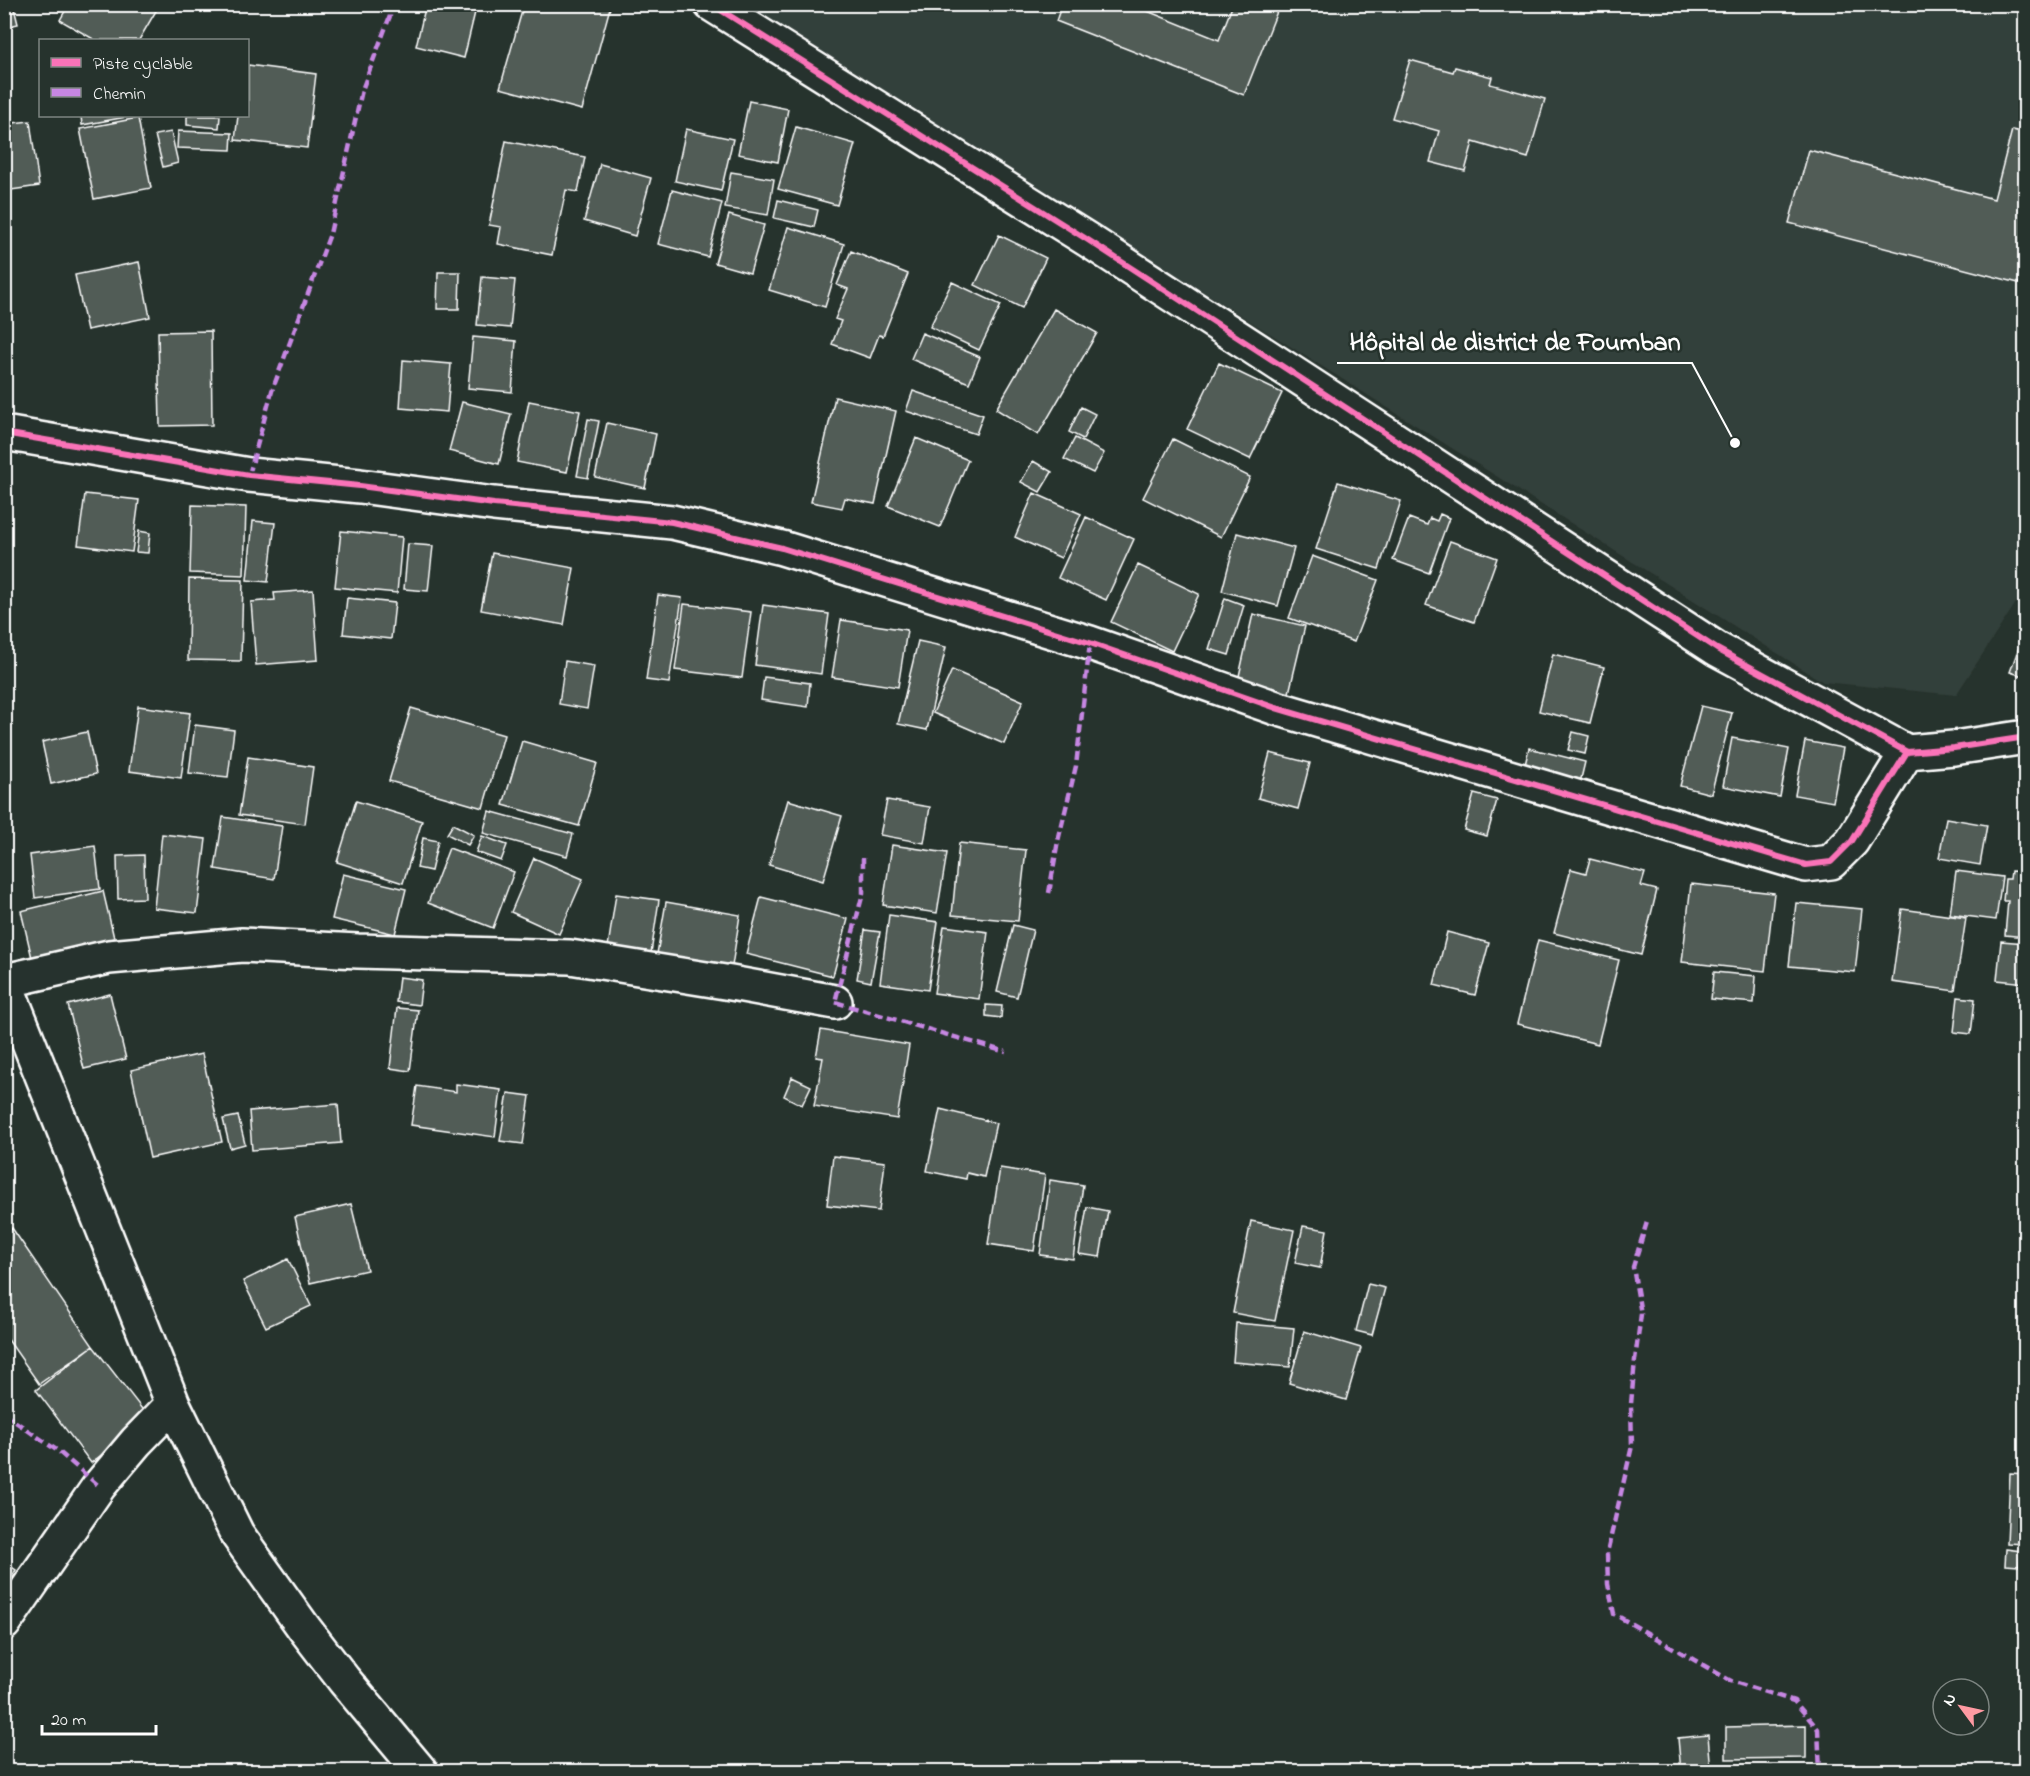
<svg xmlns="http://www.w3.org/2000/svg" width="2030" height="1776" font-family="'Indie Flower',sans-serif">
<rect width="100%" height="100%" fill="#26332d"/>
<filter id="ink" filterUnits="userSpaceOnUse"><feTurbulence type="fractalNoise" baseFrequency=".0167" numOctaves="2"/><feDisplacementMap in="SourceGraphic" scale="12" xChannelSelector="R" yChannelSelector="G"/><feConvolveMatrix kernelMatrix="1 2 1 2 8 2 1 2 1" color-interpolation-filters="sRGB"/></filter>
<g filter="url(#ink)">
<path fill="#333f3a" d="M748 5H2025V589L1956 695 1823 682Z"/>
<path fill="#515c57" stroke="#fff" stroke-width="1.5" d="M4 4H13L18 24 4 27Z
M69 4H160L139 40H95L60 20Z
M426 4H477L464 58 416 46Z
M524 4H611L582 110 500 88Z
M1062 4H1130L1219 40 1233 4H1280L1244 95 1056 21Z
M1410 60 1453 72 1455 67 1492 77 1490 84 1545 99 1528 158 1473 142 1465 171 1430 162 1439 131 1392 118Z
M248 65 316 74 307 148 235 140 238 116H248Z
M749 101 788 109 778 162 738 154Z
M81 116H132L82 125Z
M187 116H220L219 128 187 125Z
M138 118 151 188 94 199 80 129Z
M30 121 39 186 4 191V124Z
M796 127 855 144 837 205 778 189Z
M686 129 733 139 721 191 675 181Z
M2012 130 2026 133V285L1789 223 1809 150 1994 199Z
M178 131 232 133 231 150 177 148Z
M171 132 178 163 163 167 155 135Z
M506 141 585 157 578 192 566 190 552 255 498 244 501 227 489 225Z
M600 164 651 178 635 236 584 221Z
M731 172 774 179 768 215 725 208Z
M672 190 722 203 708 257 658 244Z
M778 200 818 210 814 227 774 218Z
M729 215 764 225 750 273 715 263Z
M788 227 844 244 825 307 769 290Z
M999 235 1046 258 1022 308 975 285Z
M851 251 908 274 883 336 879 335 870 358 832 344 841 321 835 319 848 289 837 285Z
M139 262 150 317 87 330 75 275Z
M438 272H460L459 309H437Z
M482 277 515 280 510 328 477 325Z
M952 282 1001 305 979 350 930 327Z
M1054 309 1097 333 1038 435 996 409Z
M211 331 212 425 160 426 158 332Z
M922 333 980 357 969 383 911 359Z
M473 337 516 341 512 392 468 388Z
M403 360 451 364 447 412 400 408Z
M1219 363 1282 393 1250 459 1187 429Z
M913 391 983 415 976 434 906 411Z
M835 397 896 411 875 504 845 498 842 508 811 502Z
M529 401 580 411 567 472 517 462Z
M462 402 511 414 499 464 449 451Z
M1081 407 1095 414 1083 439 1069 432Z
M588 419 599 421 588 478 577 476Z
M607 423 656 434 645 488 595 477Z
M916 438 968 460 940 527 888 506Z
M1075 438 1104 453 1093 473 1064 459Z
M1173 439 1250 477 1221 537 1143 498Z
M1033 461 1052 472 1040 492 1021 482Z
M1338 482 1401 501 1379 569 1316 549Z
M1034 493 1081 514 1061 558 1015 537Z
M85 494 139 500 132 552 78 545Z
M192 505 246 507 244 575 190 573Z
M1440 514 1449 518 1429 573 1393 560 1409 518 1427 525 1430 518 1437 521Z
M1086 517 1134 539 1106 600 1058 578Z
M253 521 275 523 268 582 247 580Z
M139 531 150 533 148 553 136 552Z
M341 531 402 537 397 593 335 587Z
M1237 533 1294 548 1278 606 1222 591Z
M1450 541 1497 558 1474 622 1426 605Z
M408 544 433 546 428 591 404 589Z
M492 553 574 568 564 625 481 610Z
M1312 556 1378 580 1354 642 1289 618Z
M1138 565 1199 594 1172 651 1111 622Z
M189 579 243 580 241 661 188 660Z
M313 590 318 660 256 665 251 602 275 600 274 593Z
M658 595 682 598 669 683 646 680Z
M347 598 395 603 391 639 343 634Z
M1225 598 1244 605 1229 655 1209 649Z
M684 604 751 612 742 678 675 670Z
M763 605 829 614 821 674 755 665Z
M1253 614 1305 626 1288 697 1237 685Z
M841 620 907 630 898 687 832 677Z
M2026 628V677L2010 672Z
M918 641 946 647 927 730 898 724Z
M1553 654 1604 667 1590 723 1539 711Z
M565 661 594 666 587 709 559 704Z
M952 670 1023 701 1004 744 933 713Z
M764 677 810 683 808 707 761 700Z
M138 706 190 713 181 778 129 771Z
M1701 706 1732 713 1711 794 1680 786Z
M411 708 504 735 483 808 389 781Z
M195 725 234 730 228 777 189 773Z
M87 732 96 774 51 784 42 742Z
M1573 732 1589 736 1585 754 1568 750Z
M1732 738 1789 749 1780 797 1723 786Z
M522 741 597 763 579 826 503 805Z
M1805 741 1843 748 1833 802 1795 795Z
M1529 748 1585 762 1580 783 1524 769Z
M1270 753 1310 763 1298 809 1258 798Z
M248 757 313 767 305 824 239 815Z
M1474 794 1497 800 1487 836 1464 830Z
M788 800 842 816 823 881 769 865Z
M887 800 930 807 924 843 880 835Z
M2025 800 2026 801V854L2018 853Z
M356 801 422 821 403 883 337 862Z
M489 811 573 834 567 856 483 833Z
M223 817 282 826 274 879 215 869Z
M1946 818 1987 825 1980 865 1939 858Z
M453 824 474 835 468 845 447 834Z
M162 834 206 839 197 913 154 908Z
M482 836 507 845 501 861 476 852Z
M423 838 438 841 431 871 417 868Z
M959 843 1026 850 1018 921 952 915Z
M892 845 947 853 937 913 883 905Z
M95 846 100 889 35 898 30 855Z
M449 848 514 872 493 928 428 903Z
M144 855 145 898 118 899 117 856Z
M534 858 583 879 559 934 511 912Z
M1590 859 1645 873 1641 886 1657 890 1641 955 1554 933 1571 869 1586 873Z
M1956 871 2002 877 1996 920 1950 914Z
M2011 871 2026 872V937L2005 935 2008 901H2003L2005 879H2010Z
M343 874 406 889 395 934 332 919Z
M1691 884 1774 893 1765 971 1682 962Z
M103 891 114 938 32 958 21 911Z
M616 894 659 900 651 953 608 947Z
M761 897 848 919 833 976 746 954Z
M666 902 740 915 732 966 657 954Z
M1796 903 1862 909 1855 972 1789 966Z
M1902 909 1966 918 1955 991 1892 982Z
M889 915 938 922 928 990 880 983Z
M1013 925 1033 930 1017 997 997 992Z
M944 926 988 932 979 999 934 993Z
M865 930 880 932 871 982 857 979Z
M1447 932 1489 943 1475 995 1434 985Z
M1538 940 1619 960 1598 1044 1517 1024Z
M2001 941 2026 943V983L1997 980Z
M1714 972 1756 976 1754 1003 1711 999Z
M399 977 422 980 419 1005 396 1002Z
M110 994 126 1059 84 1069 68 1005Z
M1958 997 1975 999 1971 1034 1954 1032Z
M986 1005 1002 1006 1001 1018 986 1016Z
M397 1008 418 1010 410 1071 390 1068Z
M821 1030 909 1045 897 1119 814 1106 823 1058 816 1057Z
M202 1054 222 1142 150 1158 131 1070Z
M792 1077 811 1086 802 1105 784 1096Z
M456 1084 501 1090 495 1137 411 1125 417 1086 456 1092Z
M508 1093 530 1096 523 1144 500 1141Z
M338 1104 341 1143 252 1150 249 1111Z
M940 1109 996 1123 984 1177 967 1173 966 1179 927 1171Z
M238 1116 245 1144 230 1148 223 1119Z
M833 1156 885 1162 879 1211 827 1205Z
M1000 1168 1045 1175 1034 1251 988 1244Z
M1050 1180 1083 1185 1073 1259 1040 1255Z
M351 1204 367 1270 310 1283 295 1217Z
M1087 1207 1108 1211 1100 1257 1079 1254Z
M1251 1221 1294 1230 1275 1321 1233 1313Z
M1303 1226 1327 1230 1320 1268 1295 1263Z
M12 1228 93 1346 39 1384 4 1334V1233Z
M288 1259 311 1306 266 1327 243 1281Z
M1368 1284 1385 1288 1372 1335 1356 1331Z
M1236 1323 1294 1328 1290 1367 1233 1362Z
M1304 1331 1361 1348 1346 1400 1289 1383Z
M93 1346 149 1418 91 1463 36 1390Z
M2010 1473 2026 1474V1544L2007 1543Z
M2006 1549 2021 1551 2019 1566 2005 1565Z
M4 1562 16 1570 4 1589Z
M1806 1725V1758L1726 1759V1727Z
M1708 1735 1711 1772H1681L1678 1738Z
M1772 1767 1773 1772H1737V1771Z"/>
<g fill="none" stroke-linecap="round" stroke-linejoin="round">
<defs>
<path id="minor" d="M4 433 249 475 360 486 494 504 672 522 782 548 1090 643 1276 708 1806 865 1831 862 1852 841 1907 752
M4 980 173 1404 237 1534 304 1628 344 1680 421 1772
M5 981 109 957 242 945 358 951 570 957 731 983 835 1002
M4 1623 99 1486 136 1442 173 1404"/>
<path id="tertiary" d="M711 4 1088 240 1717 649 1907 752 1954 748 2026 737"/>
</defs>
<use href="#minor" stroke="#fff" stroke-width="38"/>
<use href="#tertiary" stroke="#fff" stroke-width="38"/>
<use href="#minor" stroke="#26332d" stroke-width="33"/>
<use href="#tertiary" stroke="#26332d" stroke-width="33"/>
<path stroke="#c787e3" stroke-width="4.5" stroke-dasharray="9 4.5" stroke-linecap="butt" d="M249 475 272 391 330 234 362 90 390 16V4
M863 858V893L835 1002 1006 1052
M1049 893 1058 841 1076 766 1090 643
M1647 1222 1633 1267 1641 1314 1635 1360 1631 1404 1632 1446 1607 1553 1608 1584 1614 1614 1731 1681 1794 1701 1818 1729 1820 1772
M4 1414 58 1451 99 1486"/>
<defs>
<path id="cycleway" d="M711 4 1088 240 1717 649 1907 752 1954 748 2026 737
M4 433 249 475 360 486 494 504 672 522 782 548 1090 643 1276 708 1806 865 1831 862 1852 841 1907 752"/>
</defs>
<use href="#cycleway" stroke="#26332d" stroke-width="10"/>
<use href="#cycleway" stroke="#fb73b8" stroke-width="6"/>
</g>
</g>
<path fill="none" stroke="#fff" stroke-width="2" d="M1735 443L1692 363H1337"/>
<circle fill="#fff" stroke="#26332d" stroke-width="2" cx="1735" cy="443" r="6"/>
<g font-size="26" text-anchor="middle" font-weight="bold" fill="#fff" stroke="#26332d" stroke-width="5" stroke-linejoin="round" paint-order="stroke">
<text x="1515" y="350">Hôpital de district de Foumban</text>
</g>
<rect width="2030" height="1776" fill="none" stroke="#26332d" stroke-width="24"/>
<rect x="12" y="12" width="2006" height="1752" fill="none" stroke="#fff" stroke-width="2" filter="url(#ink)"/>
<rect x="39" y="39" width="210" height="78" fill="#26332d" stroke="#7d8581" stroke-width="1.5"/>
<rect x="51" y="58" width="30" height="9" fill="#fb73b8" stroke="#7d8581" stroke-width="1.5"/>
<text x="93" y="69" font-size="18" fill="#ffffff">Piste cyclable</text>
<rect x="51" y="88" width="30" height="9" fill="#c787e3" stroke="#7d8581" stroke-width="1.5"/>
<text x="93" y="99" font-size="18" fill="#ffffff">Chemin</text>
<g transform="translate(1961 1707) rotate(303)"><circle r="28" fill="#26332d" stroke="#7d8581" stroke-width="1.5"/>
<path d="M0-4.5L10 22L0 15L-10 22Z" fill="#ff9aa2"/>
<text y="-9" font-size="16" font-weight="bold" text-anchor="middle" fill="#ffffff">N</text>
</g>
<path d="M42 1725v9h114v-9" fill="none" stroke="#ffffff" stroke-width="3"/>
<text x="51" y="1725" font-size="18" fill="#ffffff" stroke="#26332d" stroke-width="4.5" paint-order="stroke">20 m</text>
</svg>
